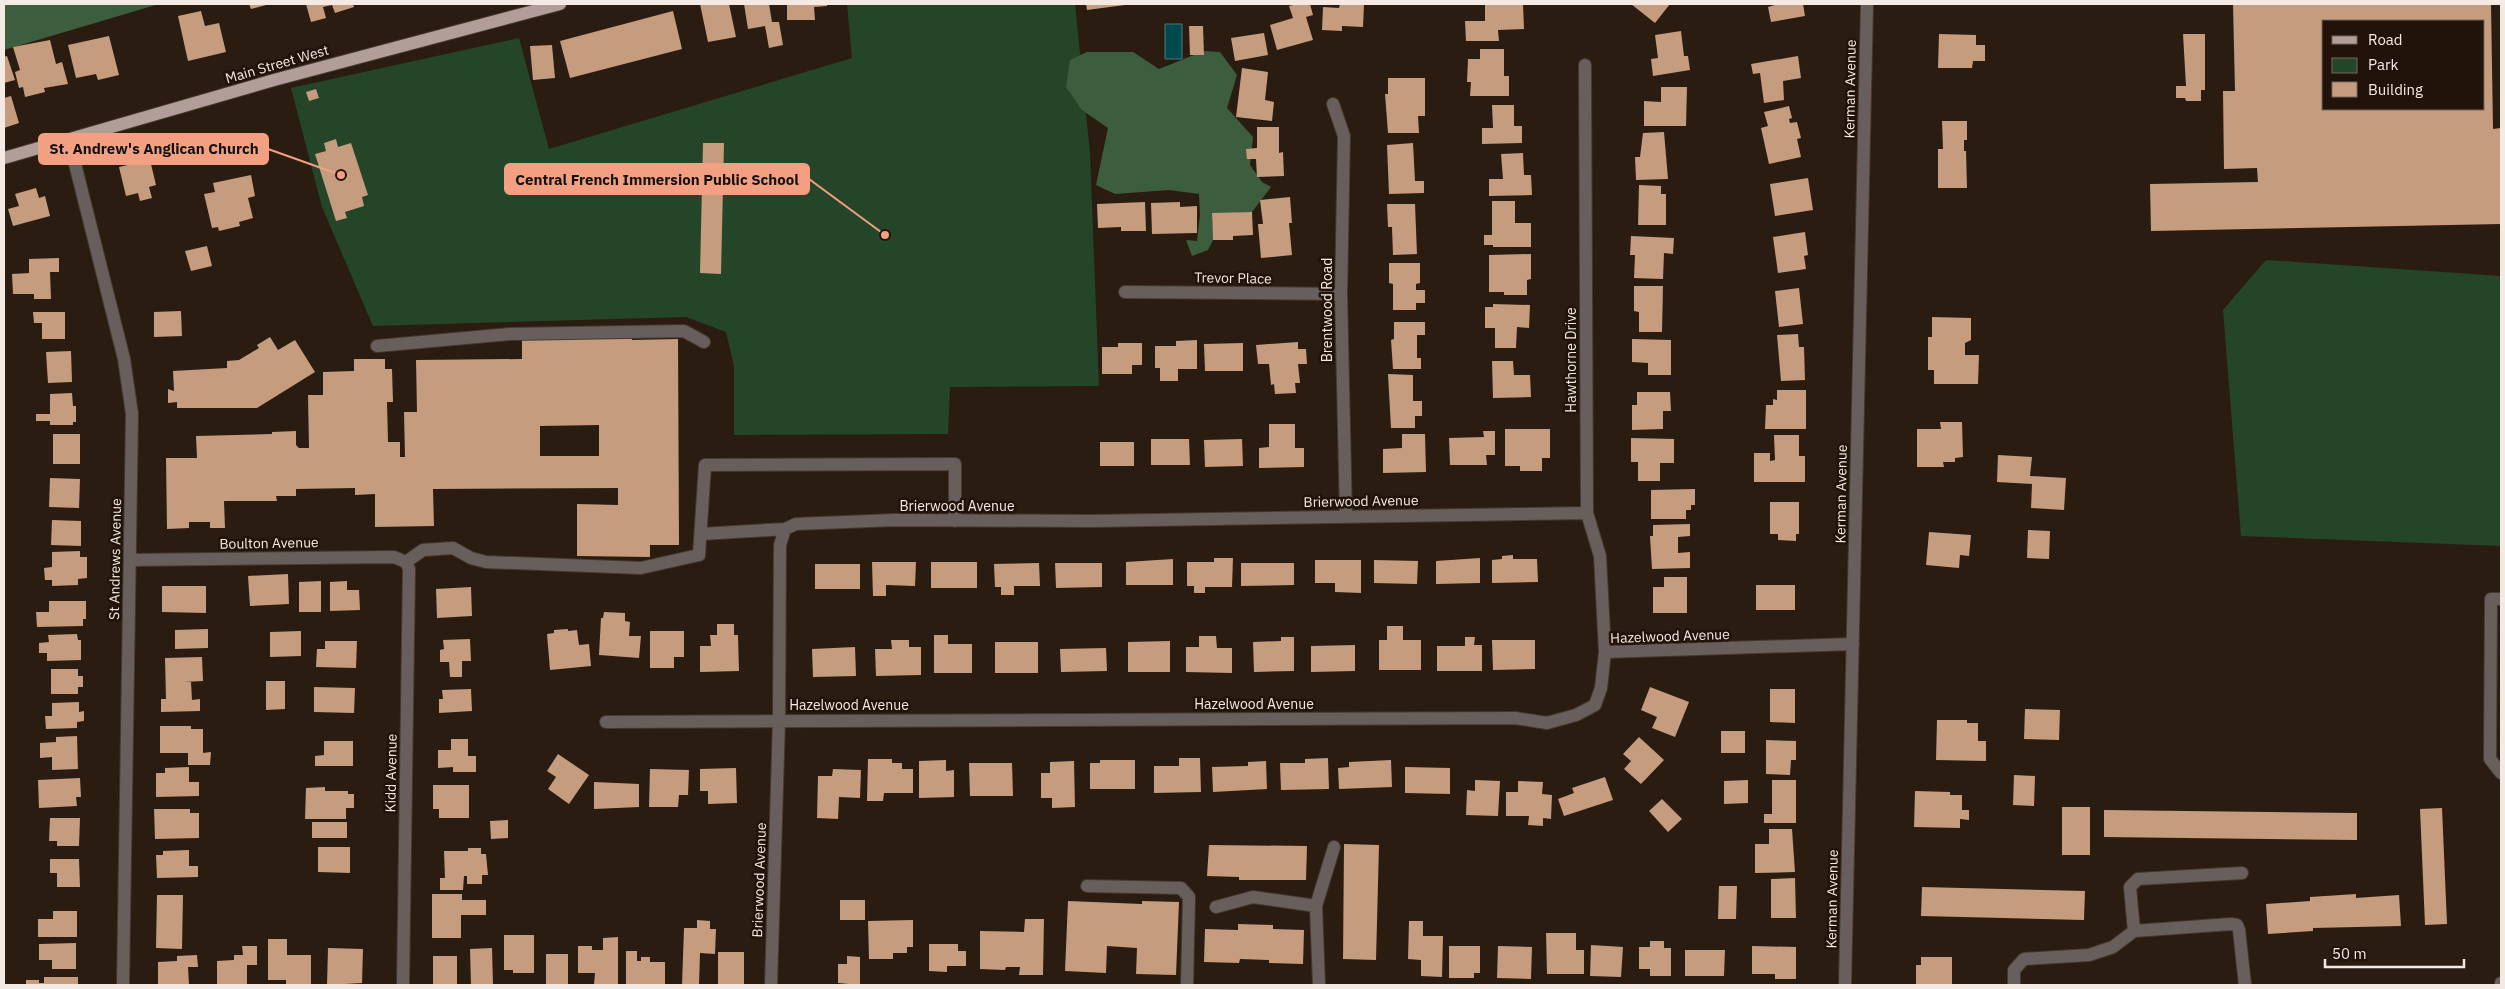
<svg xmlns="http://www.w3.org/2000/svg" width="2505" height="989" font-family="'IBM Plex Sans',sans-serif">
<rect width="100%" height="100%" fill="#2b1c12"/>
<path fill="#254529" d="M847 4H1075L1090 153 1099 386 950 387 948 434 734 435V366L726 332 686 317 373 326 322 207 291 88 519 38 549 149 852 58Z
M2266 260 2501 276V546L2241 536 2223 310Z"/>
<path fill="#3c5e3f" d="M4 4H159L4 50Z
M1204 51 1220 52 1237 75 1227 108 1253 137 1250 165 1262 182 1271 187 1252 212 1212 214 1213 240 1208 250 1192 256 1186 240 1197 241 1200 215 1199 194 1169 190 1115 194 1096 185 1108 128 1082 110 1066 87 1070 60 1087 52H1133L1159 69Z"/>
<path fill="#00494f" stroke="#49797b" d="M1165 24H1182V59H1165Z"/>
<path fill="#c69c7f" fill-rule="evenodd" d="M249 4H270L251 9Z
M306 4H353L354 7 335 13 332 5 323 7 326 18 311 22Z
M700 4H729L736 37 708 42Z
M744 4H769L772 22H779L783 45 769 48 765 26 748 29Z
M787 4H827V6L814 7 815 20H787Z
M1086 4H1125V5L1087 10Z
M1297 4H1310L1313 15 1306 17 1313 40 1277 50 1270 25 1293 18 1289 6Z
M1340 4H1364L1363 27 1342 26V31L1322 30 1323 7 1339 8Z
M1485 4H1523L1524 29 1498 30 1499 41H1466L1465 21H1485Z
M1631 4H1670L1655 23Z
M1778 4H1803L1805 16 1771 22 1768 7Z
M2233 4H2491L2493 129 2501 128V224L2151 231 2150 184 2258 182 2257 168 2224 169 2223 91H2235ZM2324 21H2484V109H2324Z
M201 11 205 26 219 23 226 52 188 61 178 16Z
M673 11 682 49 570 78 560 41Z
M1189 26H1203L1204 55H1190Z
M1681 31 1684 56H1688L1690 70 1653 76 1651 59 1658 58 1655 35Z
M1264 33 1268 55 1235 61 1231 38Z
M1939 34 1976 35V45H1985V61H1973L1972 68H1938Z
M2183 34H2205V90H2201V101H2186L2185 98H2176V86H2186Z
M109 36 119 75 98 80 96 74 76 78 68 45Z
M50 40 56 64 62 62 68 84 44 88 45 92 25 97 23 87 19 88 15 72 20 70 13 47Z
M552 45 555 78 533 80 530 46Z
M1480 49H1504V76H1509V96H1470L1471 82H1467L1468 59H1480Z
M7 56 15 80 4 83V57Z
M1798 56 1801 78 1783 81 1784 100 1764 103 1760 73 1753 74 1751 64Z
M1242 68 1268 72 1265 100 1274 102 1272 121 1236 117Z
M1388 78H1425V116H1418L1419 133H1388L1385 94H1388Z
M1661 87H1687L1686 126H1644V101L1661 102Z
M316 89 319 98 309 101 306 92Z
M11 96 19 123 4 128V98Z
M1492 105H1514V126H1522V143L1482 144V128H1493Z
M1789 106 1792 118 1789 119 1790 123 1797 122 1801 138 1797 139 1801 157 1769 164 1761 128 1768 126 1764 112Z
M1942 121H1967V140H1964V151H1966L1967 188H1938V149H1943Z
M1257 127H1279V153L1283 152 1284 176 1257 177 1256 159H1247L1246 149 1257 148Z
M1664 132 1668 179 1636 180 1635 157H1640L1643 133Z
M336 139 338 147 351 143 368 195 362 197 364 206 345 212 347 218 336 221 315 154 326 151 324 143Z
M703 143H724L721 274 700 273Z
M1413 143 1415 181H1424V193L1389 194 1387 145Z
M1523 153 1524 175H1531L1532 195 1489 196V179H1503L1501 154Z
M150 160 156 185 149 187 152 198 140 201 138 193 126 196 119 167Z
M251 175 255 196 248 198 253 218 239 222 240 226 219 231 218 227 212 228 204 194 215 192 213 183Z
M1808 178 1813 210 1775 216 1770 184Z
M1639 185 1661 186V194H1666V225H1638Z
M36 188 39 198 45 196 50 216 13 226 8 209 19 206 15 194Z
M1290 197 1292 223H1289L1292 255 1261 258 1258 224H1263L1260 200Z
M1492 201H1515V223H1531V247H1493V245H1484V235H1492Z
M1145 202 1146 231H1121V227L1098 228 1097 204Z
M1180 202V207L1197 206V233L1152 234 1151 203Z
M1387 204H1415L1417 254 1393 255 1392 227H1388Z
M1252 212 1253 235 1233 236V240H1213L1212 213Z
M1805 232 1808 255 1804 256 1806 269 1778 273 1773 237Z
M1631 236 1674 238 1673 254 1664 253 1663 279 1634 278 1635 255H1630Z
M207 246 212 266 191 271 185 251Z
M1531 254V279L1527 280V295H1504V292H1489V255Z
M59 258V272H50L51 299H34V294H13L12 274 29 273V259Z
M1389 263H1420V283L1416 284V290H1425V303H1416V310H1393V284L1389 283Z
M1634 286H1663L1662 332H1639V312L1634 311Z
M1799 288 1803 324 1779 327 1775 291Z
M1493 304 1530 305 1529 328 1517 327 1516 348H1495V328H1485V307H1493Z
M181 311 182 336 154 337V312Z
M33 312H65V339H42V323H34Z
M1932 317 1971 318V340L1965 343V355H1979L1978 384H1934V370H1928V337H1932Z
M1394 322H1425V335H1417V358H1421V369H1393L1391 340 1394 339Z
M1798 334 1799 347H1804L1805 380 1781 381 1777 335Z
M270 337 278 350 295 340 315 372 257 408H177V402L168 403V389L174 391 173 371 227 368V361L239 360 259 348 257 345Z
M632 337V340L678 339 679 545H650V557L577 556V504L618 505V488L433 489 434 526 375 527V494L355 495V488L296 489V496H276L277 501H224L225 528H210V522H189V528L167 529 166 458H197L196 436 272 434V432L296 431V445L299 448H309L308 395H323V372L354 371V359H385V369H392L393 402H387L388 442H400V457H405L404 412H417L416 360 522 359V339ZM599 425V456H540V426Z
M1632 339 1671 340V375H1648V363L1632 362Z
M1197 340V369H1178V381H1160V368H1155V346H1176V341Z
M1298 342V349H1306L1307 364H1298L1300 383H1295L1296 393 1275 394 1274 384 1271 385 1269 364H1258L1256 345Z
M1118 343H1142V365H1132V374H1102V347H1118Z
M1243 343V371H1205L1204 344Z
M71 351 72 382 48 383 46 352Z
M1492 361H1513L1514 375H1530L1531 397 1493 398Z
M1388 374 1413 375V401H1422V416H1415V428H1391Z
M1777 390H1806V429H1765L1766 405H1773V399L1777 400Z
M1637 392H1670L1671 411H1663V429L1632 430V405H1637Z
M72 393 73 406H76V422H73V425H50V421H36V414H50V394Z
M1940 422H1962L1963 457 1955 458V462H1943L1944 467H1917V429H1941Z
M1269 424H1295V448H1304V467L1259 468V448L1269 447Z
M1505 429H1550V458H1542V471H1520V466H1505Z
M1483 431H1495V455H1486L1487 465H1450L1449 438 1484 437Z
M53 434H80V464H53Z
M1402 434H1425L1426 472 1383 473V449L1402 448Z
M1774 435H1799V456H1805V482H1754V453H1770V461L1775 460Z
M1631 438 1674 439V463H1660V481H1638V462H1631Z
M1151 439H1189L1190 465H1151Z
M1242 439 1243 466 1205 467 1204 440Z
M1100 442H1134V466H1100Z
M1998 455 2032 457 2030 476 2066 478 2064 510 2031 508 2032 484 1997 482Z
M50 478 80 479 79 508 49 507Z
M1695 489V505H1691V510H1686V519H1651V490Z
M1770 502H1799V534H1796V541L1778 540V534H1770Z
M52 520 81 521V546L51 545Z
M1690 524V536L1678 537V553L1690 552V568L1652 569 1650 536H1653V525Z
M2028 530 2050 531 2049 559 2027 558Z
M1929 532 1971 535 1969 556 1960 555 1959 568 1926 565Z
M80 551V557H87V578L78 579V585L52 586V580H45L44 568 52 567V552Z
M1513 555V559H1537L1538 582 1492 583V560L1502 559V556Z
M1214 558H1233L1232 587H1205V593H1194V586H1187V562H1214Z
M1480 558V583L1436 584V561Z
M1173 559V585H1126V562Z
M1315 560H1361V593L1335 592V583H1315Z
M1374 560 1418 561 1417 584 1374 583Z
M872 562H916L915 586 886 585V596H873Z
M931 562H977V588H931Z
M1039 563 1040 586H1014V595H1001V587H995L994 564Z
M1055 563H1102V587L1056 588Z
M1241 563H1294V585L1241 586Z
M815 564H860V589H815Z
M288 574 289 604 250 606 248 576Z
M1664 577H1687V613H1653V587H1664Z
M321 581V612H299V582Z
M347 581V590H359L360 610 330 611V582Z
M1756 585H1795V610H1756Z
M162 586H206V613L162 612Z
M471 587 472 616 437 618 436 589Z
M49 601H86V619H83V626L37 627 36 612H49Z
M604 612 625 613V621L630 622 629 636H641L639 658 599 655 601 618H603Z
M717 624H734V635H738L739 671 700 672V646H711L710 635H717Z
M1387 626H1403V640H1421V670H1379V640H1387Z
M208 629V648L175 649V630Z
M568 629V631L577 630 579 645 589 644 591 666 550 670 547 634 554 633V630Z
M301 631V656L270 657V632Z
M650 631H684V657H674V668H650Z
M77 634 78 640H81V660L47 661V653H39V643L49 642 48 635Z
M934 635H948V644H972V673H934Z
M1199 636H1216L1217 648H1232V673L1186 672V647H1199Z
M1281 637H1294V671L1254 672 1253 642 1281 641Z
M1465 637H1475L1474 645H1482V671H1437V646H1465Z
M470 639 471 661H462V677H450L449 662H440V650L444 649 443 640Z
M891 640H909V647H921V675L876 676 875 649H892Z
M1492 640H1535V669L1493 670Z
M325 641H357L356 668 316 667 317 649H325Z
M1170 641V672H1128V642Z
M995 642H1038V673H995Z
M1355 645V671L1311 672V646Z
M855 647 856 676 813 677 812 649Z
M1106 648 1107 671 1061 672 1060 649Z
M202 657 203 681 184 682H191L192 700 200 699V711L161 712V699H166L165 658Z
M51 669H78V676H83V687H78V694H51Z
M266 681H285V709L266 710Z
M314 687 355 688 354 713 314 712Z
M1650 687 1689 702 1675 737 1652 728 1657 717 1641 710Z
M471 689 472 711 439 713V699H443L442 690Z
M1770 689H1795V723L1770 722Z
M79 702V712L84 711V721L77 722V728L46 729 45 716H52V703Z
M2025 709 2060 710 2059 740 2024 739Z
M1937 720H1967V723H1978V741H1986V761L1936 760Z
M160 726H191V729H203V753L211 752 210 765H188V753H160Z
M1721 731H1745V753H1721Z
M77 736 78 769 52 770V757L40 758V743L56 742V737Z
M1639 737 1664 760 1641 784 1624 769 1631 761 1623 754Z
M451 739H468V756H476V772H453V767L438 768V750H451Z
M1766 740 1796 741V760H1791L1790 775 1766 774Z
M324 741H353V766H315V756L324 755Z
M558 754 589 775 569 804 548 789 556 777 547 771Z
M1179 758H1200L1201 792 1154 793V766H1179Z
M1328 758 1329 789 1281 790 1280 763H1305V759Z
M868 759H892V763H902V769H913V793H884L883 801H867Z
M946 760V771L954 770V797L919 798V761Z
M1100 760H1135V789H1090V763H1100Z
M1391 760 1392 787 1339 789 1338 768 1349 767V762Z
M1074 761 1075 807 1052 808V798H1041V773H1050V762Z
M1266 761 1267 789 1213 792 1212 767 1248 766V762Z
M969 763H1012L1013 796H970Z
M189 767V782H199V796L156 797V773H165V768Z
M1405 767 1450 768V794L1405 793Z
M736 768 737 803 708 804V791H700V769Z
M650 769 689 770 688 795H679L678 807H649Z
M833 769 861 770 860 798 839 797 838 819 817 818 818 776H832Z
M2014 775 2035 776 2034 806 2013 805Z
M1605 777 1613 800 1564 816 1558 799 1574 793 1572 788Z
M80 778 81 797H76L77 806 39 808 38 780Z
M1475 780 1500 781 1498 816 1466 815 1467 790 1475 791Z
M1748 780V803L1724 804V781Z
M1772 780H1796V823H1764V814H1772Z
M1518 781 1543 782 1542 794 1552 795 1551 819 1543 818V826L1528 825 1529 816H1506V792H1518Z
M594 782 639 784V807L594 809Z
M433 785H469V818H439V809H433Z
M325 787V791H348V794H354V808H346V819H305L306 788Z
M1915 791 1950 792V795H1962V810H1969V820L1960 819V828L1914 827Z
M1662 799 1682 819 1668 832 1649 811Z
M2062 807H2090V855H2062Z
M2442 808 2447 924 2425 925 2420 809Z
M154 809H190V813H199V838L155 839Z
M2104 810 2357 813V840L2104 837Z
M50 818H80L79 846H57V841H49Z
M508 820V838L491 839 490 821Z
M312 822H347V838H312Z
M1769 829H1792L1795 872 1755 873V844H1769Z
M1344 844 1379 845 1376 960 1343 959Z
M1209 845 1307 846 1306 880H1239V877L1207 876Z
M318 847H350V873L318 872Z
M468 848H481V854H486L488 875H482V884H467V876H464L463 890H440V878H445L444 851H468Z
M189 850V866H198V877L157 878 156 855H163V851Z
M50 859H79L80 887H57V873H50Z
M1795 878 1796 918H1771V879Z
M1719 886H1737L1736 919H1718Z
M1922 887 2085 891 2084 920 1921 916Z
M432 894H462V900H486V915H461V938H432Z
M2356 894V898L2399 895 2401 926 2313 928V931L2268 934 2266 904 2310 901V897Z
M157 895H183L182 949 156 948Z
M840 900H865V920H840Z
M1068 901 1142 904V901L1179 902 1176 975 1136 974 1137 948 1107 946 1106 973 1065 971Z
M53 911H77V937H38V919H53Z
M1025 919H1044L1043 975H1019L1020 967H1006L1005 970 980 969V931L1024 932Z
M697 920 710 921V929H716L715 954 700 953 699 985H682L684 928H697Z
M913 920V947H907V953H893V959H869L868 921Z
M1409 921H1423V936H1443L1442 977 1421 976V960L1408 959Z
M1238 924 1273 925V929L1304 930 1303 964 1269 963V960L1240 959 1239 963 1204 962 1205 929 1238 930Z
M1546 933H1576V950H1584V974H1547Z
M504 935H534V973H513V970H504Z
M618 937V984H594L595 973H578V946H592V950H603V938Z
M268 939H287V955H311V985H286V980H268Z
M1650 941H1664V948H1671V976H1650V969H1639V947H1650Z
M76 943V969H52V960H39V944Z
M929 944H958V951H966V966H947V972L929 971Z
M1591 945 1623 947 1621 977 1590 976Z
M242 946H257V965H247V985H217V961L234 960V955H243Z
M1449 946H1480V973H1474V978H1449Z
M1498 946 1532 947 1531 979 1497 978Z
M1752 946 1796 947V979H1775V974H1752Z
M328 948 363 949 362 983 327 985Z
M492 948 493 985H471L470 949Z
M1685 950H1725L1724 976H1685Z
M626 951H637V961H641V957H650V962H665V985H626Z
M718 952H744V985H718Z
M546 954H568V985H546Z
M197 955 198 967H188L189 985H158V962L177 961V956Z
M433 956H457V985H433Z
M847 956 860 957V985L838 983V964H847Z
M1921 957H1952V984H1916V965H1921Z
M44 977H78V985H26V980H39V983H44Z"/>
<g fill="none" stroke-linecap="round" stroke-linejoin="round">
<defs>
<path id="minor" d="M1333 104 1344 136 1341 294 1346 517
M69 140 124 359 132 414 123 985
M1125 292 1341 294
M377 346 510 334 684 331 704 342
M701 534 785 529
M130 560 394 557 406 562
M406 562 423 550 453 548 471 558 486 562 641 568 699 555 705 465 955 464V521
M2501 599H2491L2490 759 2501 773
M1605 652 1853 644
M606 722 1515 718 1547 723 1576 715 1595 705 1601 688 1605 652 1600 556 1587 513 1585 65
M1087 886 1181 888 1189 897 1187 985
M1216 907 1253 897 1316 906
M2134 931 2130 887 2138 879 2242 873
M403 985 409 569 406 562
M771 985 779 720 780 545 785 529 796 524 895 520 1091 521 1587 513
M1319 985 1316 906 1334 847
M1845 985 1867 4
M2014 985V970L2024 959 2089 955 2113 947 2134 931 2231 924 2237 925 2239 930 2245 985
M2501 985V983"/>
<path id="major" d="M4 158 274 80 560 4"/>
</defs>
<use href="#minor" stroke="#47392f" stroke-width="14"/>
<use href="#major" stroke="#47392f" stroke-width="14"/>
<use href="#minor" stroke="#685f5c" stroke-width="12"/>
<use href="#major" stroke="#b29e98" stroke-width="12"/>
</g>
<g text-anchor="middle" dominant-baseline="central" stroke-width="5" stroke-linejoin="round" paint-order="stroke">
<g font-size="14" fill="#f4eae3" stroke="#211309">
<text transform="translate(277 64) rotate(-16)">Main Street West</text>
<text transform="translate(1850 89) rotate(-89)">Kerman Avenue</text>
<text transform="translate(1233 278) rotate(1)">Trevor Place</text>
<text transform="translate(1327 310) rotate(-90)">Brentwood Road</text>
<text transform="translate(1571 360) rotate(-90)">Hawthorne Drive</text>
<text transform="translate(1841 494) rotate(-89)">Kerman Avenue</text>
<text transform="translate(1361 501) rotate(-1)">Brierwood Avenue</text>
<text x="957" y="506">Brierwood Avenue</text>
<text transform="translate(269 543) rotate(-1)">Boulton Avenue</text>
<text transform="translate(115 559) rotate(-89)">St Andrews Avenue</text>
<text transform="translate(1670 636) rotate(-2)">Hazelwood Avenue</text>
<text x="1254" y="704">Hazelwood Avenue</text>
<text x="849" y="705">Hazelwood Avenue</text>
<text transform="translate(391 773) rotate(-89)">Kidd Avenue</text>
<text transform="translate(759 880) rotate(-88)">Brierwood Avenue</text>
<text transform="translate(1832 899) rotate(-89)">Kerman Avenue</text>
</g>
</g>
<path fill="none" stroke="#f2a081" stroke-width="2" d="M341 175L268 149M885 235L809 179"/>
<g fill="#f2a081" stroke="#211309" stroke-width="2">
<circle cx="341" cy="175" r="5"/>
<circle cx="885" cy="235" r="5"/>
</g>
<g fill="#f2a081" stroke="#f2a081" stroke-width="2">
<rect x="39" y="134" width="229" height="30" rx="5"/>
<rect x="505" y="164" width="304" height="30" rx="5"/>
</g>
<g font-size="15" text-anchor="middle" font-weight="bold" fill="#111">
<text x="154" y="154">St. Andrew's Anglican Church</text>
<text x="657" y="185">Central French Immersion Public School</text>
</g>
<rect width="2505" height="989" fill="none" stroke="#f4eae3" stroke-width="10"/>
<rect x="2322" y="20" width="162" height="90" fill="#211309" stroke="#756960"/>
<rect x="2332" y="36" width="25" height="8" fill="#b29e98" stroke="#756960"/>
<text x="2368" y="45" font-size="15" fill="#f4eae3">Road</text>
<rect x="2332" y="58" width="25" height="15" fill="#254529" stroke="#756960"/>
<text x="2368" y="70" font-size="15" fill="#f4eae3">Park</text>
<rect x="2332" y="82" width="25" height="15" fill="#c69c7f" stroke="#756960"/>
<text x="2368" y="95" font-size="15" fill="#f4eae3">Building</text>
<path d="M2325 959v8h139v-8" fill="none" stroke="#f4eae3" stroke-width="2.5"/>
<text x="2332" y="959" font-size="15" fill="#f4eae3" stroke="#211309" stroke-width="4" paint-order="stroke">50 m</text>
</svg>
